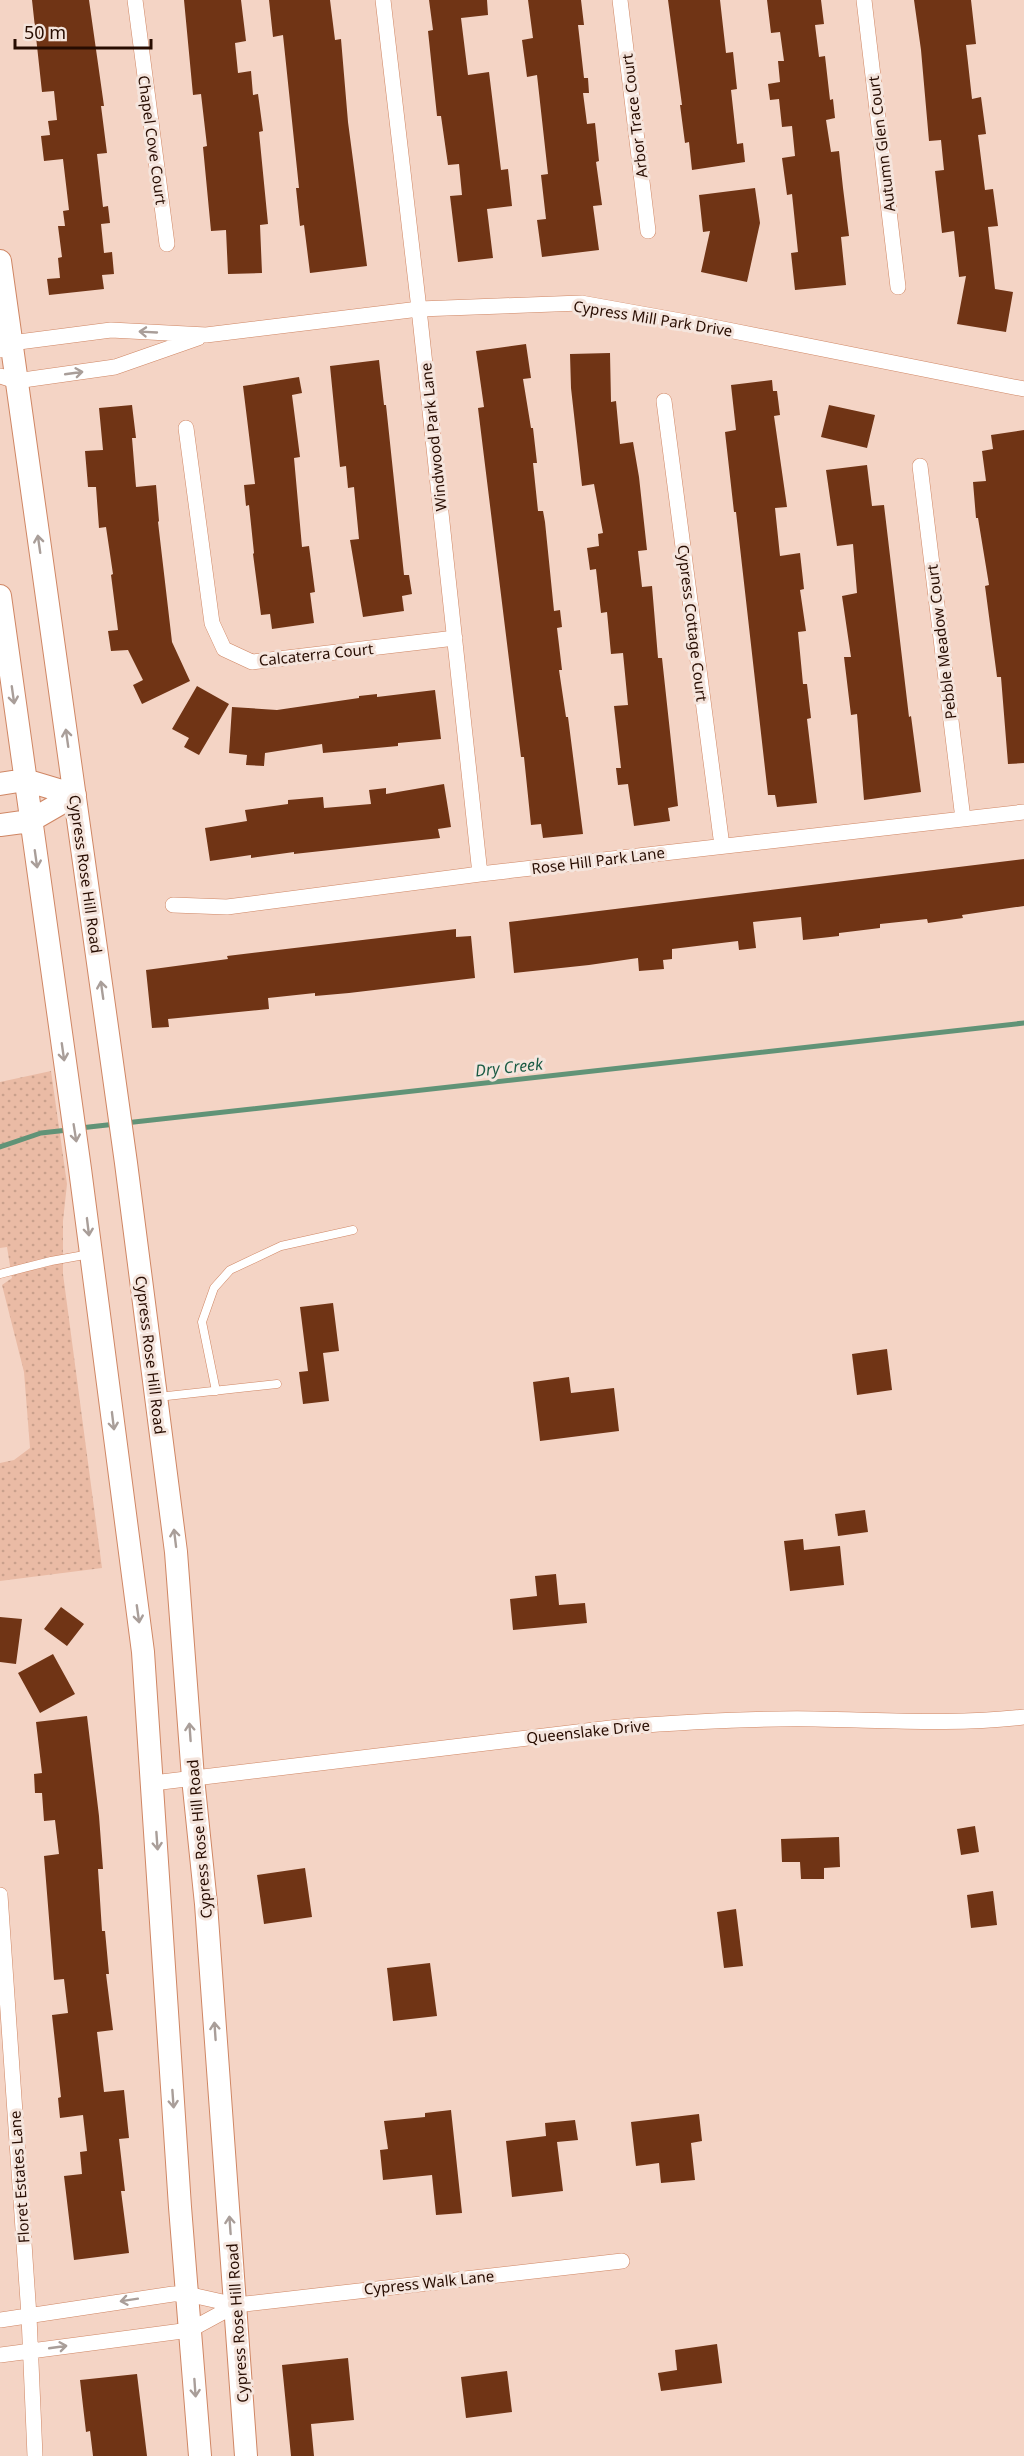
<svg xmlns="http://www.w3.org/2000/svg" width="1024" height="2456" font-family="'Noto Sans',sans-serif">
<defs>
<pattern id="grass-dots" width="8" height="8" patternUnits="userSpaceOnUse" patternTransform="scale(1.5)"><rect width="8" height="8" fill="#eabba5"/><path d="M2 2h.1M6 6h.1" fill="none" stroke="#c9a08c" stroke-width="1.8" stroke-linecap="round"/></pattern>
</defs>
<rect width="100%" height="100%" fill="#f4d4c5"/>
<path fill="url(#grass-dots)" d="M51 1071 67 1184 63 1221V1274L102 1568 0 1581V1463L14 1460 30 1448 24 1372 2 1285 12 1278 7 1247 0 1248V1082Z"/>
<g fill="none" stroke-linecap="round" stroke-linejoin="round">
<path stroke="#619377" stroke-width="5" d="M125 1123 1024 1023
M80 1128 116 1124
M0 1147 41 1133 68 1130"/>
</g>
<path fill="#703415" d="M32 0H89L104 106H101L107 153 97 154 103 207 108 206 110 223 101 224 104 253 112 252 114 274 102 275 104 289 49 295 47 279 60 278 58 258 62 257 58 226H65L63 211 69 210 63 159 44 161 41 136 50 135 48 121 57 120 54 91 42 92Z
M184 0H241L246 41 235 43 238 73 251 71 253 95 258 94 263 131 259 132 268 224 260 225 262 273 228 274 226 230 211 231 203 147 207 146 201 94 193 95Z
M269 0H330L335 40 341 39 348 122 367 266 310 273 304 225 300 226 296 188H299L283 35 273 37Z
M429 0H487L488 15 461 18 468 75 489 72 501 170 508 169 512 206 487 209 493 258 458 262 450 196 462 195 459 164 448 165 441 116H437L428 31 433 30Z
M528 0H581L584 25H578L584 78H588L589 93H583L587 124 595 123 599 161 596 162 602 205 593 206 599 250 542 257 537 220 546 219 541 175 548 174 537 75 527 77 522 40 533 38Z
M668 0H720L726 53 733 52 737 89 731 90 737 144 743 143 745 162 692 170 689 142 685 143 680 105H682Z
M767 0H821L824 24 815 25 819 57 825 56 830 100 833 99 835 118 826 120 831 152 839 151 843 188 849 236 841 237 846 285 795 290 791 253 798 252 792 194 787 195 782 158 795 156 792 126 782 127 779 99 770 100 768 84 780 82 778 61H784L780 32 771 33Z
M914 0H971L976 44 966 45 972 99 981 97 986 134 978 135 985 190 993 189 998 226 988 227 995 289 1013 292 1006 332 957 324 966 276 959 277 954 231 942 233 935 171 944 170 941 140 929 141 921 50Z
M755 188 760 223 747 282 701 272 710 231 703 232 699 195Z
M526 344 531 378 523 379 531 428H533L537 463H533L538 511H543L545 522 554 611 560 610 562 627 557 628 562 670H559L566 717H568L583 834 543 838 541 824 531 825 524 757H521L478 408 484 407 476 351Z
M610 353 611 402 616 401 620 444 633 442 639 477 647 550 638 551 642 587 652 586 658 658H662L678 806 668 808 670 821 634 826 628 784 618 785 616 768H621L614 706 628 705 623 653 611 654 607 612 601 613 596 569 590 570 587 548 599 546 598 534 603 533 594 484 582 486 571 388 570 354Z
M379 360 384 405H386L404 575H409L412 594 402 596 404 611 363 617 350 540 359 539 354 487 348 488 346 466 340 467 330 366Z
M299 377 302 393 292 395 300 457 294 458 302 547 309 546 315 592 310 593 314 623 272 629 270 614 261 615 253 554 254 553 249 505 246 506 244 485 255 484 243 386Z
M772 380 773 391H777L780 415 774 416 787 507 775 508 780 556 800 553 804 589 800 590 806 631 798 632 803 684H807L811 718 807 719 817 803 777 807 775 795H768L736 512H734L725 432 736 430 731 385Z
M132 405 136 438H132L136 487 156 485 159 521 158 522 172 642 190 681 142 704 133 685 143 680 128 650 111 651 108 631 118 630 111 575 113 574 106 527 99 528 96 487H88L85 451 103 450 99 408Z
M829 405 875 415 867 448 821 437Z
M1024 430V763L1008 764 1001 677H997L985 586 989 585 978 518H976L973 482 986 481 982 451 993 449 991 435Z
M867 465 872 506 884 505 909 717 911 716 921 792 864 800 857 714 851 715 844 657H851L842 596 857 593 853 544 837 546 826 470Z
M197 686 229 704 199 755 184 747 189 738 172 729Z
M435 690 441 739 398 743V746L323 753 322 744 265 753 264 766 246 765 247 755 229 753 232 707 277 710 359 698V696L377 694V697Z
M444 784 451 827 438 829 440 838 294 854V852L251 858V855L210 861 205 828 247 821 245 810 288 804V800L323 797 324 808 371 804 369 790 386 788V794Z
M1024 859V906L962 915 963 918 928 923 927 919 880 924V928L839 933V936L803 940 801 917 753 922 756 948 739 950 738 941 672 949V959L663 960 664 969 639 971 638 958 589 965 514 973 509 922Z
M456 929V937L471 936 475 978 349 993 315 996V993L268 998 269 1009 168 1019 169 1027 152 1028 146 970 228 959 227 956Z
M333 1303 339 1351 323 1353 329 1401 303 1404 299 1372 308 1371 300 1307Z
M887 1349 892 1390 857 1395 852 1354Z
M569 1377 571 1393 614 1388 619 1431 540 1441 533 1382Z
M865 1510 868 1532 838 1536 835 1514Z
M803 1539 804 1550 840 1546 844 1585 790 1591 784 1541Z
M556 1574 559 1605 585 1603 587 1623 513 1630 510 1599 537 1596 535 1576Z
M61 1607 84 1624 67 1646 44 1629Z
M0 1617 22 1619 16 1664 0 1662Z
M53 1654 75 1694 40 1713 18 1673Z
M87 1716 99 1816 103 1869H98L102 1931H105L109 1974H106L113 2030 97 2032 104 2092 124 2090 129 2138 119 2139 125 2191H121L129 2253 74 2260 64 2176 82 2174 80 2152 87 2151 83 2115 60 2118 58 2098 61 2097 52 2015 68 2013 64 1979 54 1980 44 1856 59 1854 55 1820 44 1821 42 1793H35L34 1774 42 1773 36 1722Z
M975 1826 979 1852 961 1855 957 1829Z
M839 1837 840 1867 824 1868V1879H801L800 1862H782L781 1839Z
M305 1868 312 1917 264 1924 257 1875Z
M993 1891 997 1925 971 1928 967 1895Z
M736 1909 743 1966 724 1968 717 1912Z
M430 1963 437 2016 393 2021 387 1968Z
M451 2110 462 2213 436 2215 432 2175 383 2180 380 2150 388 2149 384 2121 425 2117V2113Z
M699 2114 702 2141 691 2143 695 2180 661 2183 659 2163 636 2166 631 2122Z
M575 2120 578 2140 557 2142 563 2191 512 2197 506 2141 546 2136 545 2123Z
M717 2344 722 2383 661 2391 658 2373 677 2370 675 2350Z
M348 2358 354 2420 311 2424 314 2456H291L282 2365Z
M507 2371 512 2412 466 2418 461 2377Z
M137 2374 147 2456H93L90 2431 86 2432 80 2380Z"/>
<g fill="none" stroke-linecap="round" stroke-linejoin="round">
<defs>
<path id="service" d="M0 1274 51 1261 90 1254
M216 1391 202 1322 214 1288 230 1270 281 1246 353 1230
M158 1397 277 1384"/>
<path id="minor" d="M135 0 167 244
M383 0 419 309 480 874
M620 0 648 231
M864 0 898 287
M0 350 11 343 111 330 206 335 419 309 581 303 703 325 1024 389
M0 376 16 381 115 367 198 338
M664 401 722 846
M186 428 212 623 224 649 252 662 455 638
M920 466 963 819
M173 905 227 907 480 874 1024 812
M153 1783 619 1727C684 1722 749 1718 815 1719 885 1720 954 1725 1024 1717
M0 1895 29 2316 35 2456
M0 2320 173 2294H187L236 2305 622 2261
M0 2355 190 2330 236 2305"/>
<path id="secondary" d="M0 261 126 1163 176 1552 193 1778 206 1904 246 2456
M0 596 80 1169 143 1652 180 2207 200 2456
M0 784 25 780 75 795
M0 825 30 821 75 795"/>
</defs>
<use href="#service" stroke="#cf8664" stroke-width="9"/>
<use href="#minor" stroke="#cf8664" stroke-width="16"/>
<use href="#secondary" stroke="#cf8664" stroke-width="24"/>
<use href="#service" stroke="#fff" stroke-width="8"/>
<use href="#minor" stroke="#fff" stroke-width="15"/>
<use href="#secondary" stroke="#fff" stroke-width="22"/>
</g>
<defs><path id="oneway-shaft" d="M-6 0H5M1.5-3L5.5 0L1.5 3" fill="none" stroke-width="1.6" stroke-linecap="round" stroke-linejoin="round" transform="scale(1.5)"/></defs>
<g stroke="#a99e99">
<use href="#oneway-shaft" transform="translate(148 332) rotate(-177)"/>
<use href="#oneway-shaft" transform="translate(74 373) rotate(-8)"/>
<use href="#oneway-shaft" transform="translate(39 544) rotate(-98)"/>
<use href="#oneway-shaft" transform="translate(13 695) rotate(82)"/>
<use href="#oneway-shaft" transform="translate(67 738) rotate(-98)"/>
<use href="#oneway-shaft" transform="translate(36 859) rotate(82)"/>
<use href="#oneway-shaft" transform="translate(102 990) rotate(-98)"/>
<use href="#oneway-shaft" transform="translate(63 1052) rotate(82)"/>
<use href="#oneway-shaft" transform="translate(75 1133) rotate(81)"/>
<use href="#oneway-shaft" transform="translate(88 1227) rotate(83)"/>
<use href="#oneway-shaft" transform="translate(113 1421) rotate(83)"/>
<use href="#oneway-shaft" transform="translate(175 1538) rotate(-97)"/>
<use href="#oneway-shaft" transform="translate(138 1614) rotate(82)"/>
<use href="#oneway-shaft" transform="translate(190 1732) rotate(-94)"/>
<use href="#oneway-shaft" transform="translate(157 1841) rotate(86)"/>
<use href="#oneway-shaft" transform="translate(215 2031) rotate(-94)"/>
<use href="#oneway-shaft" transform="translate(173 2099) rotate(86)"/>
<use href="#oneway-shaft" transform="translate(230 2225) rotate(-94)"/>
<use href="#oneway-shaft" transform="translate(129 2300) rotate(171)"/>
<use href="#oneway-shaft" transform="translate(58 2347) rotate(-8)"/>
<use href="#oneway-shaft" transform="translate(195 2388) rotate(86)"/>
</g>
<g text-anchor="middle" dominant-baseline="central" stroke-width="6" stroke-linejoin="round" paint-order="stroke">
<g font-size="15" fill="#270c01" stroke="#f5e5dd">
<text transform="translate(634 116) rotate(-97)">Arbor Trace Court</text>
<text transform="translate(153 140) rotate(82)">Chapel Cove Court</text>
<text transform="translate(881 144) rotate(-97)">Autumn Glen Court</text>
<text transform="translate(653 318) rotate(9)">Cypress Mill Park Drive</text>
<text transform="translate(433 437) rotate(-96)">Windwood Park Lane</text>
<text transform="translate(693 623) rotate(83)">Cypress Cottage Court</text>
<text transform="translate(941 642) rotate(-97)">Pebble Meadow Court</text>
<text transform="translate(316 654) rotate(-6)">Calcaterra Court</text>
<text transform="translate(598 860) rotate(-7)">Rose Hill Park Lane</text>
<text transform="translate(86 874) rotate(82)">Cypress Rose Hill Road</text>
<text transform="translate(151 1355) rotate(83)">Cypress Rose Hill Road</text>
<text transform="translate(588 1731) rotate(-6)">Queenslake Drive</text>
<text transform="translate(199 1839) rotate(-95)">Cypress Rose Hill Road</text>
<text transform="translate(19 2177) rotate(-94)">Floret Estates Lane</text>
<text transform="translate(429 2282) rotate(-6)">Cypress Walk Lane</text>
<text transform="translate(237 2323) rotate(-94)">Cypress Rose Hill Road</text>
</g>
<g font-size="16" font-style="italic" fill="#1a5b44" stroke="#f5e5dd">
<text transform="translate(509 1067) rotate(-6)">Dry Creek</text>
</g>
</g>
<path d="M15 39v9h136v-9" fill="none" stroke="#270c01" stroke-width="3"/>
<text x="24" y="39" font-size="18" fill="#270c01" stroke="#f5e5dd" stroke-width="4.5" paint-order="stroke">50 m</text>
</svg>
